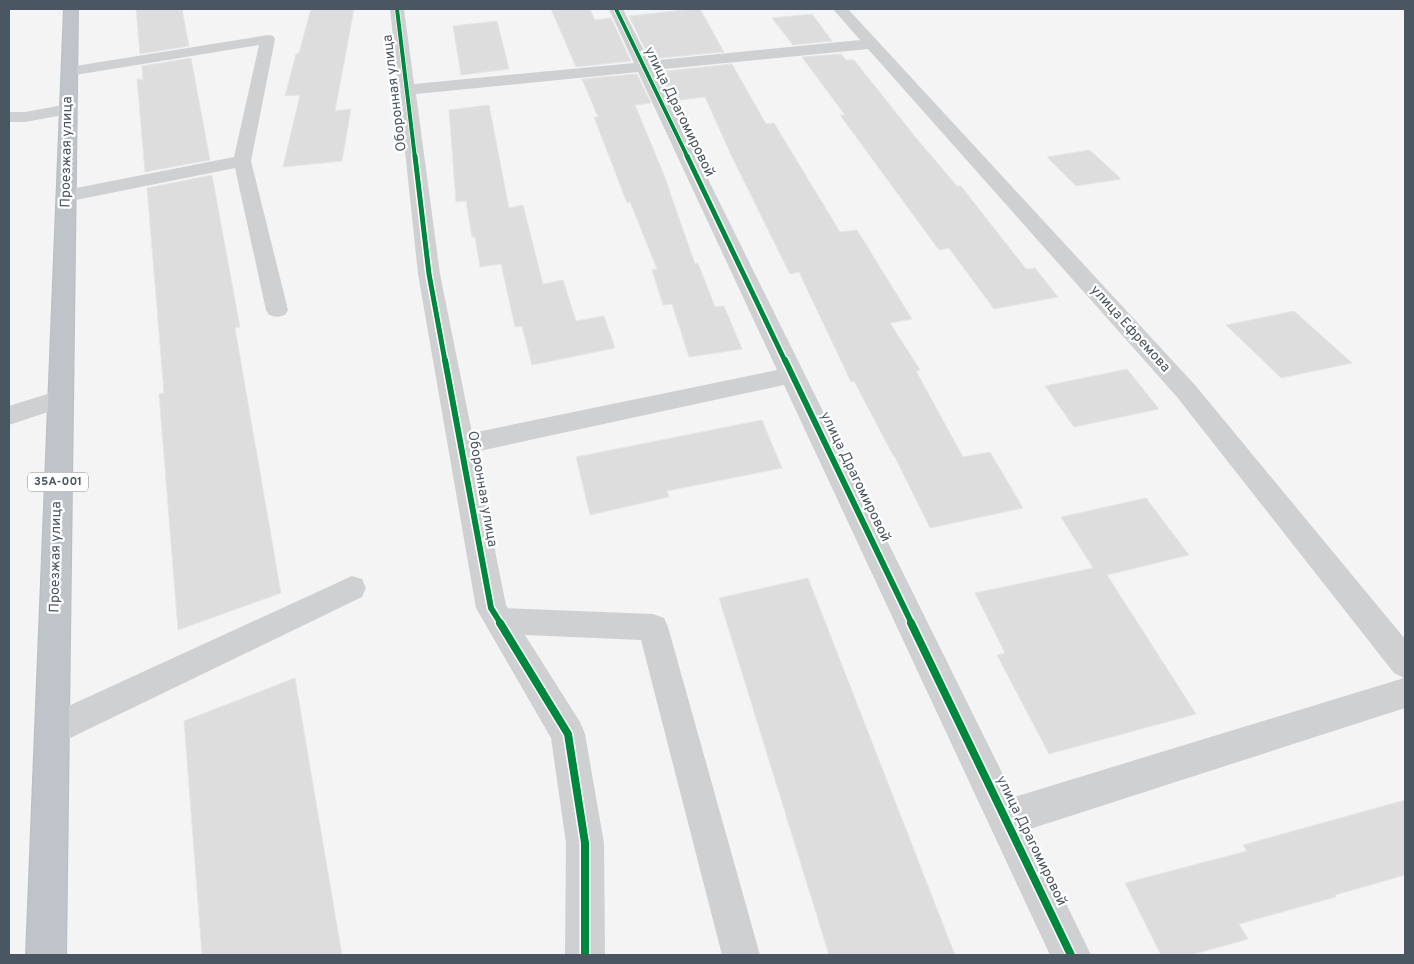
<svg xmlns="http://www.w3.org/2000/svg" width="1414" height="964" font-family="Overpass,sans-serif">
<rect width="100%" height="100%" fill="#f4f4f4"/>
<path fill="#ddddde" stroke="#e5e6e7" d="M136 9H182L189 46 140 54Z
M311 9H354L335 111 351 109 342 161 283 167 300 95 285 96 296 54 299 53Z
M551 9H590L595 20 611 18 631 61 576 67Z
M693 9H700L724 52 650 59 629 16Z
M812 14 832 41 793 45 772 18Z
M497 21 509 69 461 75 453 26Z
M841 54 846 60H854L917 139 957 186H961L1026 269 1035 268 1058 297 994 309 949 248 939 250 840 115H845L802 57Z
M191 58 210 160 145 172 137 79 143 80 142 66Z
M732 64 766 124 774 123 840 232 857 230 912 319 890 323 920 370 916 371 963 457 990 452 1023 508 930 528 895 457H894L854 381 851 382 799 272 790 274 732 157 705 97 671 101 657 72Z
M637 74 651 103 635 105 664 175 695 264 698 263 715 307 724 306 742 349 689 357 672 304 663 305 652 270 657 269 630 202 627 203 594 117H598L582 79Z
M489 105 509 208 523 205 543 284 563 280 576 321 604 316 615 348 532 365 522 326 515 327 501 264 480 267 475 237H472L466 201 456 202 449 110Z
M1090 150 1121 179 1076 186 1047 157Z
M212 175 240 327 235 328 281 593 178 630 159 394 164 393 147 188Z
M1294 311 1352 363 1281 378 1226 325Z
M1127 369 1159 409 1074 427 1045 386Z
M762 420 782 468 667 491 669 497 590 515 576 457Z
M1146 498 1189 555 1107 575 1196 714 1049 754 997 655 1005 653 975 593 1093 568 1061 517Z
M808 578 955 955H829L719 598Z
M295 678 342 955H202L184 721Z
M1405 800V875L1335 895 1336 897 1239 924 1248 939 1191 955H1161L1125 883 1247 851 1243 845Z"/>
<g fill="none" stroke-linecap="round" stroke-linejoin="round">
<defs>
<path id="highway" d="M64 9H78L66 955H26Z"/>
</defs>
<use href="#highway" stroke="#b9bec3" stroke-width="2"/>
<path fill="#ced0d2" fill-rule="evenodd" d="M268 35 273 36 275 39 251 161 288 310 285 315 277 317 269 315 266 310 235 168 66 202 59 200 57 196 59 192 66 190 234 157 259 45 69 76 63 74 61 71 63 68Z
M352 576 362 579 366 588 362 597 64 741 52 746 40 741 36 730 40 719Z
M500 608 653 614 664 618 668 627 760 955H722L641 640 500 634 489 630 485 621 489 612Z"/>
<path fill="#ced0d2" fill-rule="evenodd" d="M390 9H404L414 84 634 63 609 9H623L649 61 860 40 833 9H848L1195 385 1405 639V708L1030 829 1091 955H1050L784 385 475 452 506 605 580 722 585 734 604 843 605 955H565L566 843 551 738 476 608 418 274ZM868 49 1177 397 1394 673 1404 678 1014 797 654 70ZM638 72 777 370 472 433 440 274 416 94Z
M68 104 74 105 77 109 74 113 25 122H9V112H25Z
M60 390 69 393 73 399 69 405 9 425V406Z"/>
<use href="#highway" fill="#bec4c9" fill-rule="evenodd"/>
<defs>
<path id="cycleway-far3" d="M397 9 415 158
M616 9 688 158"/>
<path id="cycleway-far2" d="M415 156 429 274 445 361
M687 156 785 361"/>
<path id="cycleway-far1" d="M445 360 491 608 501 624
M785 360 912 624"/>
<path id="cycleway" d="M500 623 568 734 585 843V955
M911 623 1071 955"/>
</defs>
<use href="#cycleway-far3" stroke="#fff" stroke-width="5.5"/>
<use href="#cycleway-far2" stroke="#fff" stroke-width="8"/>
<use href="#cycleway-far1" stroke="#fff" stroke-width="9"/>
<use href="#cycleway" stroke="#fff" stroke-width="11"/>
<use href="#cycleway-far3" stroke="#00873e" stroke-width="4"/>
<use href="#cycleway-far2" stroke="#00873e" stroke-width="5"/>
<use href="#cycleway-far1" stroke="#00873e" stroke-width="6"/>
<use href="#cycleway" stroke="#00873e" stroke-width="8"/>
</g>
<g text-anchor="middle" dominant-baseline="central" stroke-width="4.5" stroke-linejoin="round" paint-order="stroke">
<rect fill="#fff" stroke="#808990" stroke-width="1" x="28" y="472.5" width="60" height="19" rx="4"/>
<g font-size="12" font-weight="bold" fill="#4a5661">
<text x="58" y="482">35А-001</text>
</g>
<g font-size="14" fill="#4a5661" stroke="#fff">
<text transform="translate(395 93) rotate(-97)">Оборонная улица</text>
<text transform="translate(679 112) rotate(64)">улица Драгомировой</text>
<text transform="translate(67 152) rotate(-89)">Проезжая улица</text>
<text transform="translate(1130 329) rotate(48)">улица Ефремова</text>
<text transform="translate(855 477) rotate(64)">улица Драгомировой</text>
<text transform="translate(482 489) rotate(80)">Оборонная улица</text>
<text transform="translate(56 557) rotate(-89)">Проезжая улица</text>
<text transform="translate(1031 841) rotate(64)">улица Драгомировой</text>
</g>
</g>
<rect width="1414" height="964" fill="none" stroke="#4a5661" stroke-width="20"/>
</svg>
